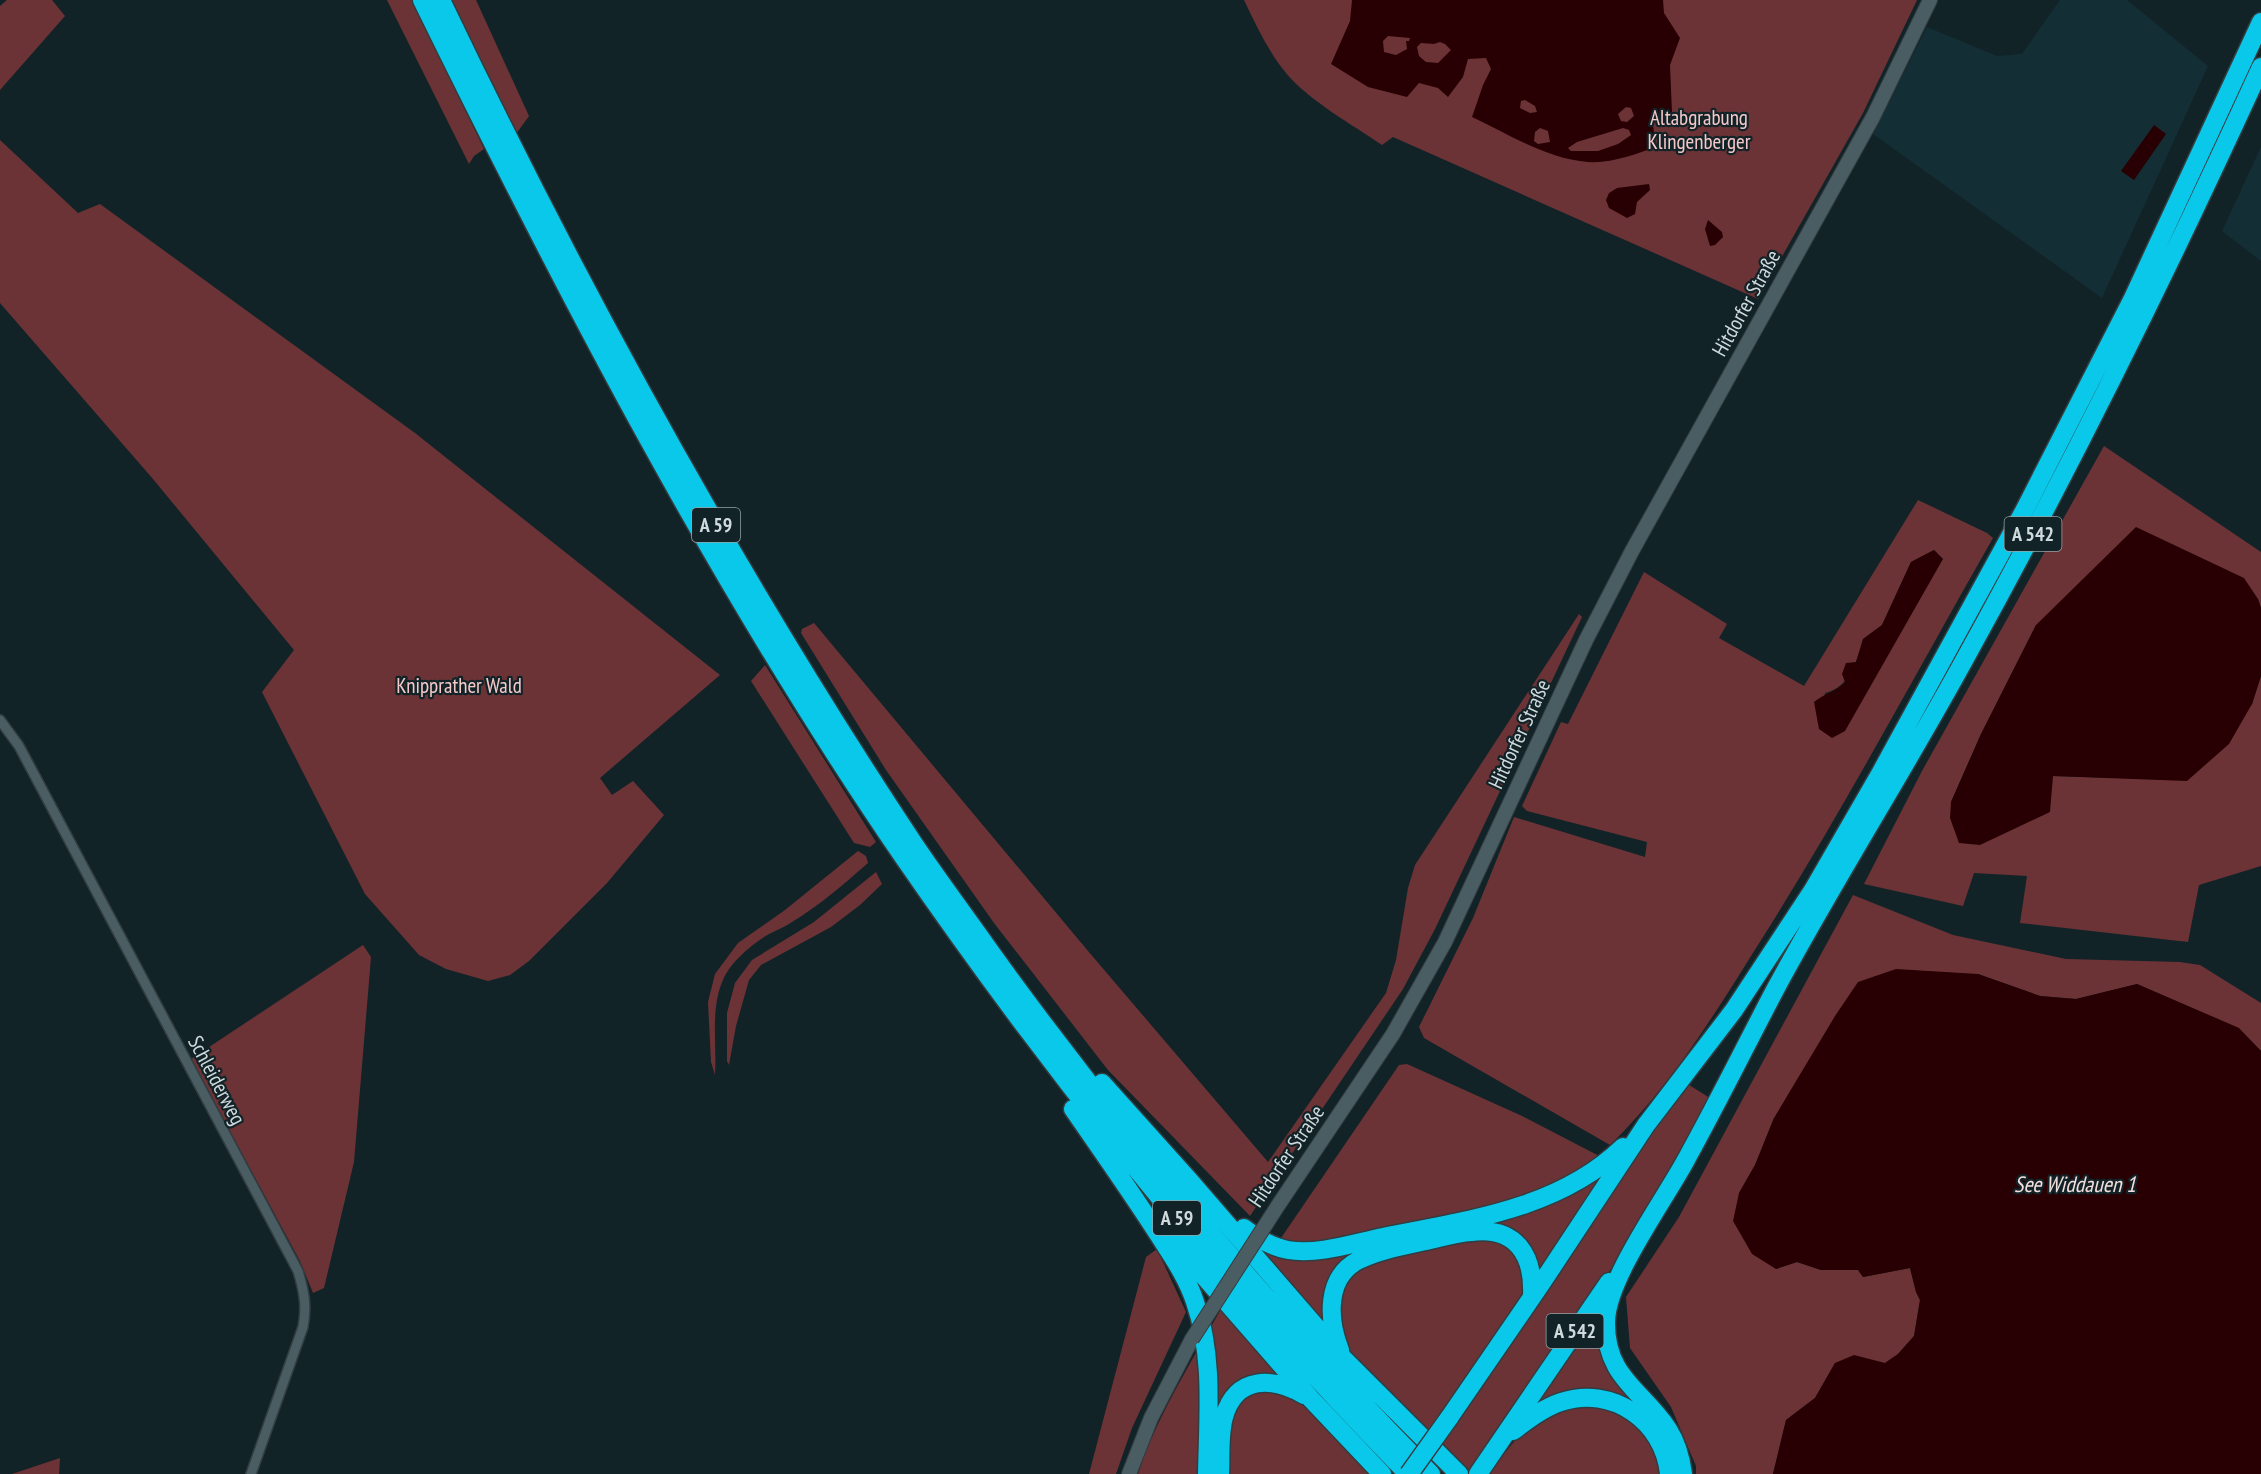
<svg xmlns="http://www.w3.org/2000/svg" width="2261" height="1474" font-family="'PT Sans Narrow',sans-serif">
<rect width="100%" height="100%" fill="#122328"/>
<path fill="#132e35" d="M2060 0H2127L2208 66 2102 298 1873 134 1927 27 1997 56 2022 54Z
M2261 147V261L2222 231Z"/>
<path fill="#6c3336" fill-rule="evenodd" d="M7 0H52L65 16 0 90V6Z
M387 0H412L484 149 474 156 469 164Z
M451 0H476L529 116 516 134Z
M1244 0H1917L1863 113 1758 299 1393 137 1382 145C1353 125 1308 100 1286 73 1268 51 1256 25 1244 0Z
M0 140 78 213 100 204 415 433 720 675 600 778 612 795 633 781 664 815 607 883 529 961 510 975 488 981 446 969 419 955 365 894 262 692 294 650 153 479 0 303Z
M2104 446 2261 552V608L2258 599 2036 625 1981 734 1951 802 2052 776 2187 780 2252 704 2261 676V866L2199 885 2188 942 2020 923 2027 876 1974 873 1963 906 1864 884 1922 771Z
M1918 500 1987 533 1993 538C1917 671 1845 807 1763 937 1717 1010 1673 1084 1610 1145L1424 1038 1419 1027 1473 918 1514 817 1645 857 1647 842 1527 811 1522 806 1561 722 1568 724 1644 572 1727 624 1719 638 1804 686ZM1934 550 1943 559 1819 729 1825 693C1849 688 1858 660 1863 639L1882 625 1911 562Z
M1579 614 1582 617 1435 929 1403 989 1250 1216 1108 1070 994 923 886 770 801 633 802 629 814 623 1088 951 1268 1162 1386 993 1396 960 1408 888 1415 865Z
M765 665 876 842 870 847 854 843 751 681Z
M858 851 866 856 868 863C844 884 820 905 792 922 784 928 773 931 764 937 749 947 730 963 723 980 710 1009 717 1044 715 1075L711 1062 708 1002 715 974 738 943 785 910Z
M876 872 882 884 860 905 831 927 761 965 749 980 736 1026 729 1065 727 1061V1013L735 983 752 960 814 922Z
M1853 895 1953 935 2066 959 2180 962 2200 965 2261 1003V1051L2238 1028 2137 984 2076 999 2040 996 1978 974 1774 1118 1755 1165 1739 1193 1776 1269 1797 1262 1821 1270H1858L1863 1277 1910 1268 1916 1292 1920 1300 1914 1336 1898 1354 1885 1363H1835L1815 1398 1786 1420 1773 1474H1696V1466L1671 1407 1630 1348 1626 1297 1679 1217Z
M363 945 371 957 354 1162 324 1288 313 1293 300 1261 191 1059Z
M1407 1064 1522 1116 1605 1159 1543 1194 1314 1245 1279 1241 1399 1065Z
M1686 1083 1713 1100 1631 1240 1470 1474H1468L1440 1445Z
M1611 1165 1537 1283 1500 1231 1351 1263 1330 1332 1257 1253 1262 1246 1271 1250 1497 1217Z
M1475 1235 1517 1249 1526 1289 1429 1437 1351 1355 1345 1346 1336 1303 1349 1276 1363 1265Z
M1157 1249 1186 1312 1132 1428 1116 1474H1089L1146 1257Z
M1602 1300V1317L1646 1408 1615 1398 1525 1417Z
M1221 1309 1284 1377 1256 1379 1219 1427 1208 1332Z
M1202 1342V1474H1138C1153 1427 1178 1385 1202 1342Z
M1261 1387 1302 1401 1373 1474H1223L1233 1406Z
M1609 1404 1641 1423 1666 1474H1488L1521 1433 1552 1409Z
M60 1458 59 1474H12Z"/>
<path fill="#280003" fill-rule="evenodd" d="M1352 0H1663L1664 13 1680 38 1670 65 1672 112 1652 118 1656 147C1636 154 1610 164 1588 162 1546 159 1509 134 1472 117L1483 85 1491 69 1486 58 1468 59 1463 77 1448 97 1438 88 1419 83 1407 97 1368 87 1331 64 1350 21ZM1388 36 1410 38 1409 41H1406L1407 49 1396 55 1384 52 1383 41ZM1440 42 1445 44 1451 50 1438 63 1426 62 1419 56 1417 47 1421 43 1434 44ZM1525 100 1535 106 1537 112 1530 113 1520 108 1521 101ZM1626 107 1631 108 1634 116 1627 122 1621 121 1618 114ZM1540 128 1548 131 1550 142 1538 144 1534 141 1535 132ZM1623 128 1629 130 1631 135 1618 144 1598 151H1571L1568 148 1577 142Z
M2154 125 2166 134 2134 180 2121 171Z
M1649 184 1650 190 1637 202 1635 214 1627 218 1609 208 1606 200 1609 193 1617 188Z
M1708 220 1722 232 1723 237 1715 245 1710 246 1705 229Z
M2136 527 2244 578 2258 599 2261 608V676L2252 704 2229 744 2187 781 2053 776 2050 812 1980 845 1959 843 1950 818 1951 802 1981 734 2036 625Z
M1934 550 1943 559 1845 731 1832 738 1819 729 1814 702C1825 693 1836 692 1845 682L1842 674 1846 663 1856 662 1863 639 1882 625 1911 562Z
M1896 969 1978 974 2040 996 2076 999 2137 984 2239 1028 2261 1051V1474H1773L1786 1420 1815 1398 1835 1363 1854 1355 1885 1363 1898 1354 1914 1336 1920 1300 1916 1292 1910 1268 1863 1277 1858 1270H1821L1797 1262 1776 1269 1752 1254 1733 1221 1739 1193 1755 1165 1774 1118 1835 1016 1858 982Z"/>
<g fill="none" stroke-linecap="round" stroke-linejoin="round">
<defs>
<path id="minor" d="M0 720 19 746 298 1271C304 1291 307 1306 303 1327L251 1474"/>
<path id="secondary" d="M1279 1204 1393 1034 1445 942 1586 640 1632 551 1873 117 1930 0
M1129 1474 1151 1418 1192 1339"/>
<path id="motorway" d="M422 0C565 292 720 590 904 858 1055 1077 1222 1285 1408 1474
M441 0C580 291 736 575 914 844 939 881 966 917 992 954 1125 1138 1272 1312 1431 1474
M1102 1083 1189 1180 1343 1358 1459 1474
M1073 1109C1102 1151 1131 1192 1158 1234 1172 1256 1187 1277 1195 1302 1214 1356 1208 1417 1207 1474
M1244 1228C1258 1239 1271 1247 1288 1250 1319 1255 1353 1243 1383 1237 1468 1220 1559 1209 1623 1147
M1174 1242 1311 1399 1382 1474
M1340 1350C1328 1320 1325 1277 1359 1260 1380 1250 1403 1246 1426 1241 1440 1238 1456 1233 1471 1232 1516 1226 1534 1255 1532 1296
M1449 1418 1541 1284 1646 1125 1734 1010 1813 890 1880 774 2024 511 2133 298 2261 22
M1513 1431C1528 1420 1543 1408 1561 1402 1612 1385 1664 1421 1669 1474
M1220 1474C1221 1456 1219 1435 1224 1417 1236 1375 1273 1377 1304 1395
M1478 1474 1609 1282
M1683 1474C1681 1458 1677 1443 1668 1429 1642 1390 1605 1377 1606 1322 1606 1279 1666 1198 1687 1158 1718 1102 1746 1045 1776 988 1837 875 1906 767 1967 655 2073 463 2170 266 2261 67"/>
</defs>
<use href="#minor" stroke="#323d41" stroke-width="12"/>
<use href="#secondary" stroke="#323d41" stroke-width="16"/>
<use href="#motorway" stroke="#323d41" stroke-width="21"/>
<use href="#minor" stroke="#4a5d62" stroke-width="9"/>
<use href="#secondary" stroke="#4a5d62" stroke-width="14"/>
<use href="#motorway" stroke="#0ac8ea" stroke-width="18"/>
<defs>
<path id="secondary-bridge" d="M1192 1339 1279 1204"/>
<path id="motorway-bridge" d="M1409 1474 1449 1418"/>
</defs>
<use href="#secondary-bridge" stroke="#323d41" stroke-width="16" stroke-linecap="butt"/>
<use href="#motorway-bridge" stroke="#323d41" stroke-width="21" stroke-linecap="butt"/>
<use href="#secondary-bridge" stroke="#4a5d62" stroke-width="14"/>
<use href="#motorway-bridge" stroke="#0ac8ea" stroke-width="18"/>
</g>
<g text-anchor="middle" dominant-baseline="central" stroke-width="4.5" stroke-linejoin="round" paint-order="stroke">
<g fill="#122328" stroke="#96a3a7" stroke-width="1.5">
<rect x="692" y="508" width="48" height="34" rx="4.5"/>
<rect x="2004.5" y="517" width="57" height="34" rx="4.5"/>
<rect x="1153" y="1201" width="48" height="34" rx="4.5"/>
<rect x="1546.5" y="1314" width="57" height="34" rx="4.5"/>
</g>
<g font-size="20" font-weight="bold" fill="#cfdadd">
<text x="716" y="525">A 59</text>
<text x="2033" y="534">A 542</text>
<text x="1177" y="1218">A 59</text>
<text x="1575" y="1331">A 542</text>
</g>
<g font-size="21" fill="#f6c9c9" stroke="#122328">
<text x="1699" y="117">Altabgrabung<tspan x="1699" dy="24">Klingenberger</tspan></text>
<text x="459" y="685">Knipprather Wald</text>
</g>
<g font-size="21" fill="#cfdadd" stroke="#122328">
<text transform="translate(1746 303) rotate(-61)">Hitdorfer Straße</text>
<text transform="translate(1519 734) rotate(-65)">Hitdorfer Straße</text>
<text transform="translate(217 1080) rotate(62)">Schleiderweg</text>
<text transform="translate(1286 1156) rotate(-56)">Hitdorfer Straße</text>
</g>
<g font-size="22" font-style="italic" fill="#f5dede" stroke="#122328">
<text x="2075" y="1184">See Widdauen 1</text>
</g>
</g>
</svg>
